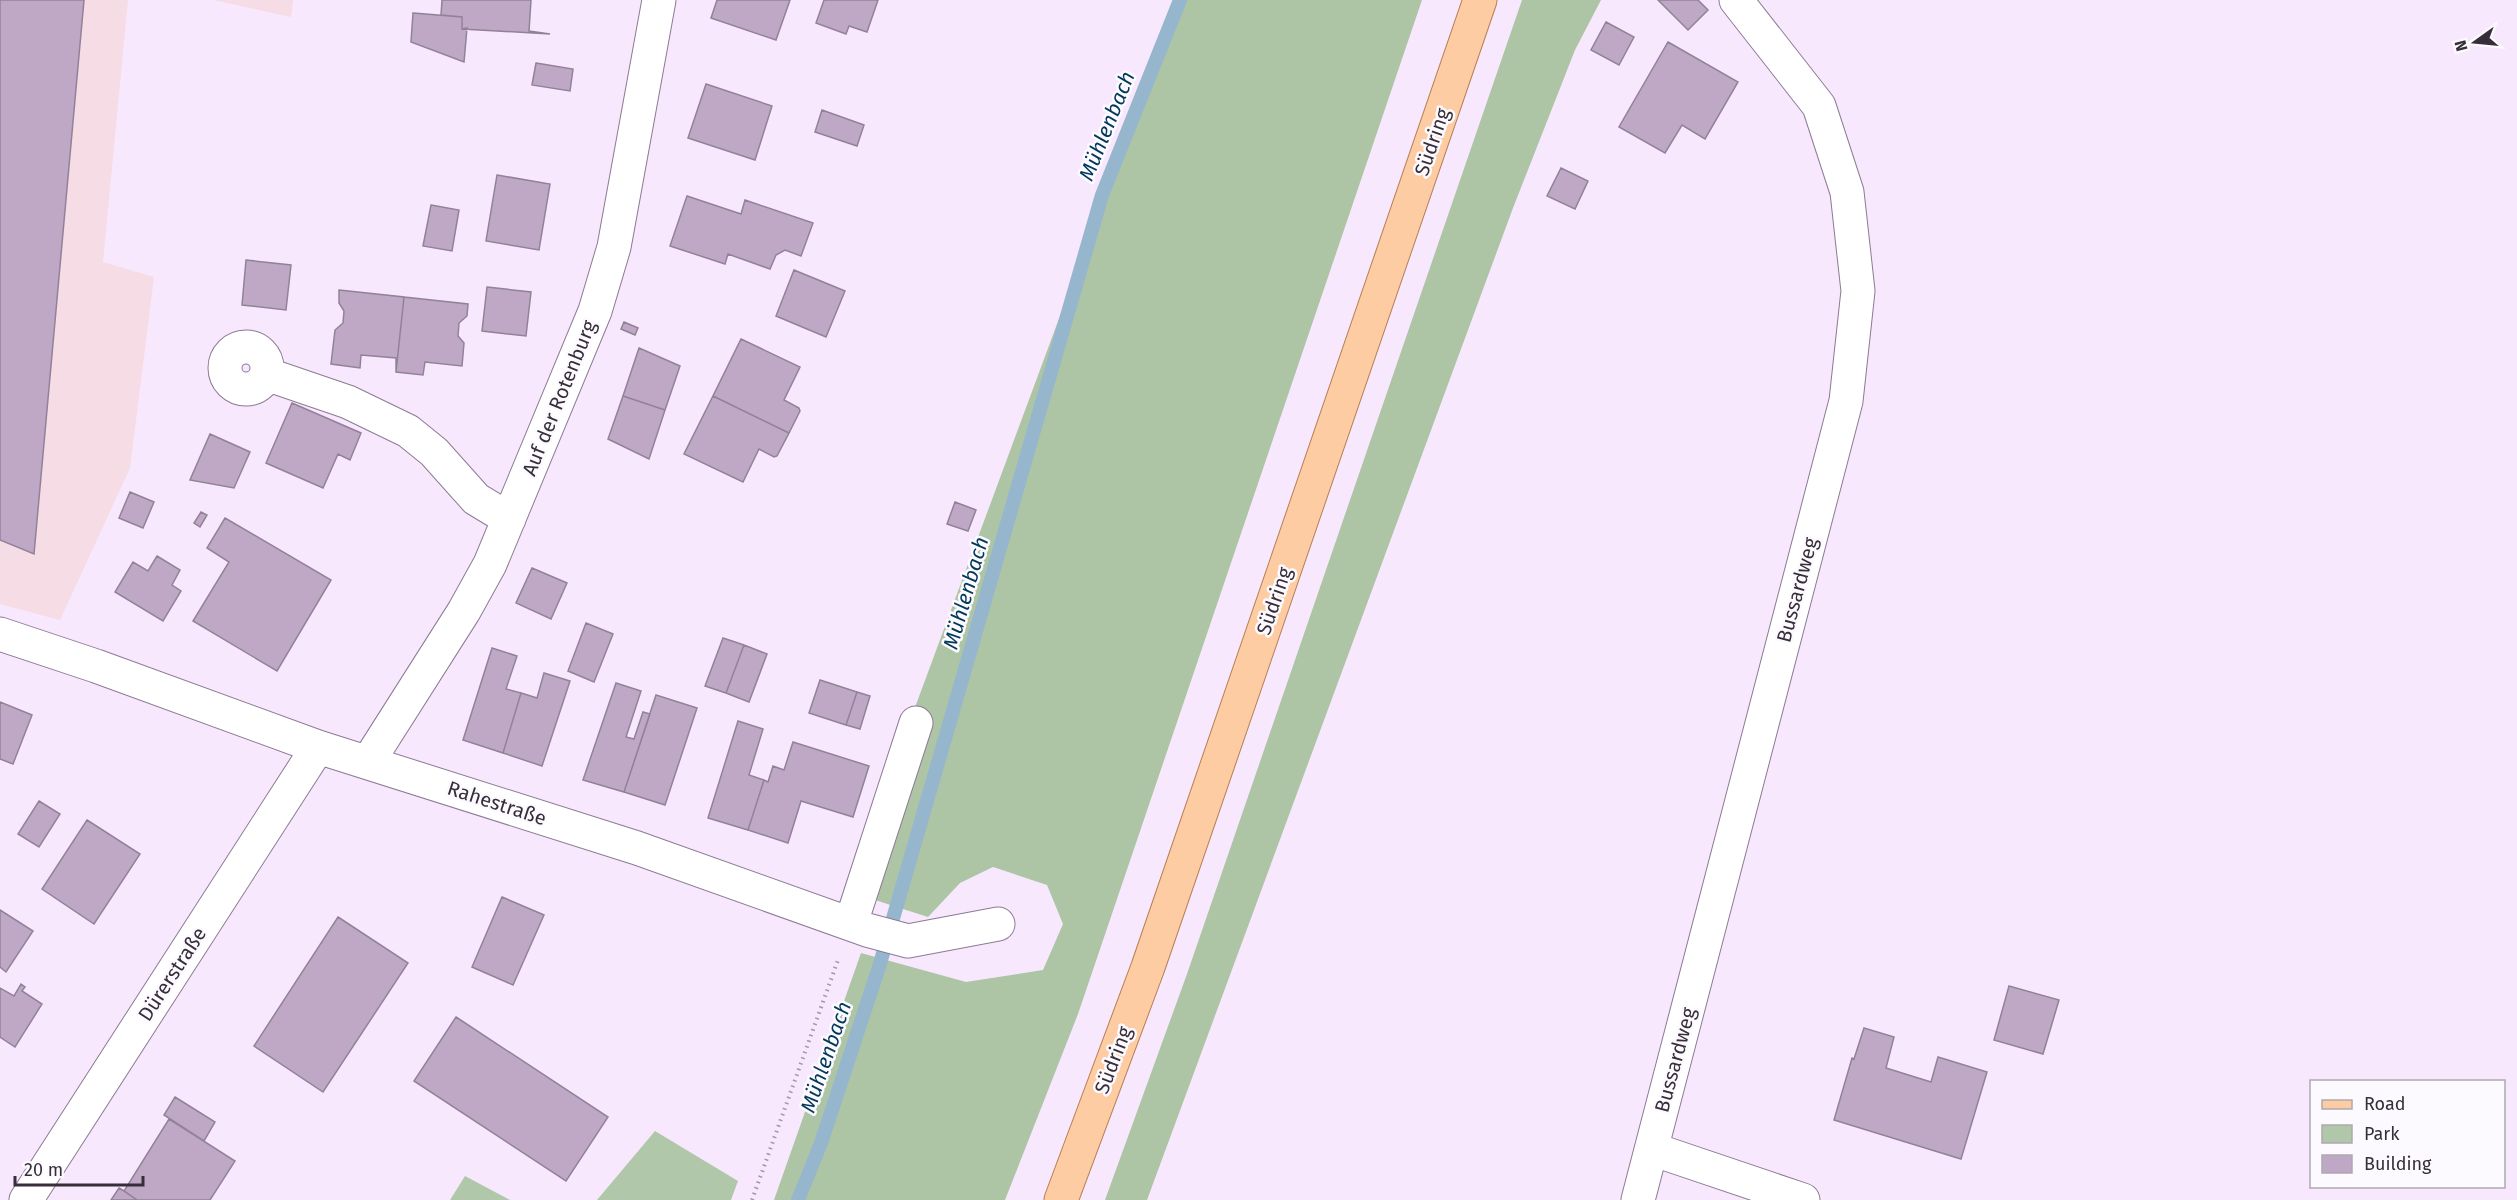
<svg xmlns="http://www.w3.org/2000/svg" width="2517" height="1200" font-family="'Fira Sans',sans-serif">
<rect width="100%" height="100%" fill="#f7e8fd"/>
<path fill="#f5dce5" d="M0 0H128L103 262 154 277 130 468 60 620 0 604Z
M213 0H293L291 17Z"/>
<path fill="#b1c7aa" d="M655 1131 738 1181 731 1200H597Z
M465 1176 510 1200H450Z"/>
<path fill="#adc4a5" d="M1177 0H1422L1078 1014 1005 1200H774L861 953 966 982 1043 970 1063 924 1047 885 993 867 960 883 928 917 847 891Z
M1522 0H1601L1575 50 1513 208 1147 1200H1105L1187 974Z"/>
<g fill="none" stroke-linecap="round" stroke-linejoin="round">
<path stroke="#96b6ce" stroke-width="14" d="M798 1200 821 1143 879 967 1102 195 1180 0"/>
</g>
<path fill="#bea8c6" stroke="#928299" stroke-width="1.5" d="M0 0H84L34 554 0 540Z
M442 0H531L529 31 550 34 462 29V17L441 15Z
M717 0H790L776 40 711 18Z
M824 0H878L867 32 849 26 846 34 816 23Z
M1658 0H1698L1708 10 1688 30Z
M413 13 462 17V29L467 28 464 62 411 42Z
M1606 22 1634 37 1619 65 1591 50Z
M1668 42 1738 82 1705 139 1682 125 1665 153 1619 127Z
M536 63 573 69 570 91 532 85Z
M706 84 772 106 755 160 688 138Z
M822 110 864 125 857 146 815 132Z
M1561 168 1588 181 1575 209 1547 196Z
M497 175 550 184 539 250 486 241Z
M687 196 741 214 745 200 813 223 801 256 785 250 776 255 770 269 728 254 725 264 670 246Z
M431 205 459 210 452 251 423 246Z
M246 260 291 265 286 310 242 305Z
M794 270 845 291 826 337 776 316Z
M487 287 531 292 526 336 482 331Z
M339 290 404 297 396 372V358L361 355 360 368 331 364 335 330 343 323 344 311 339 303Z
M404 297 468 304 467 316 459 323 458 336 464 343 462 366 425 362 423 375 396 372Z
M624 322 638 328 635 335 621 329Z
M741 339 800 367 784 400 799 408 800 411 789 433 713 396Z
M639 348 680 366 665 410 623 396Z
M623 396 665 410 649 459 608 439Z
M713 396 789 433 777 456 774 457 759 449 743 482 684 454Z
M292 403 361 433 350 460 338 454 323 488 266 463Z
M210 434 250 452 234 488 190 480Z
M130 492 154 502 143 528 119 518Z
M955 502 976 510 968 531 947 524Z
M201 512 207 515 200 527 194 523Z
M225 518 331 580 277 671 193 621 229 562 207 548Z
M157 556 180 570 172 585 181 591 163 621 115 592 133 562 148 571Z
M532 568 567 583 551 619 516 603Z
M586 623 613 634 594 682 568 671Z
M723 638 744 645 726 693 705 686Z
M744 645 767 654 749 702 726 693Z
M492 648 517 656 506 689 521 693 503 753 463 740Z
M544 673 570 681 542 766 503 753 521 693 537 698Z
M820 680 857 692 846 725 809 713Z
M616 683 641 691 626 737 634 739 643 712 650 714 624 792 583 780Z
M857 692 870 696 860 729 846 725Z
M656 695 697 708 665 805 624 792Z
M0 702 32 715 13 764 0 759Z
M738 721 763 729 749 775 764 780 748 830 708 818Z
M793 742 869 766 853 817 801 801 788 843 748 830 764 780 768 782 773 766 784 770Z
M39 801 60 814 39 847 18 834Z
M87 820 140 854 94 924 42 889Z
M502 897 544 915 513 985 472 967Z
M0 910 33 931 6 972 0 967Z
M338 917 408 963 323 1092 254 1046Z
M21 984 25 987 22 991 42 1004 15 1047 0 1037V988L14 996Z
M2009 986 2059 1000 2043 1054 1994 1040Z
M456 1017 608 1117 566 1181 414 1081Z
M1864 1028 1894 1037 1886 1068 1931 1082 1938 1057 1987 1072 1961 1159 1834 1120 1852 1058 1854 1059Z
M175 1097 215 1122 204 1141 164 1115Z
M169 1119 235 1161 210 1200H137L124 1191Z
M119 1188 124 1191 137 1200H111Z"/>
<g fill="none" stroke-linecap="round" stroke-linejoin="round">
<defs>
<path id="minor" d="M225 368a21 21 0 1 1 42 0a21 21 0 1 1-42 0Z
M266 374 348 402 408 431 434 452 476 499 509 519
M0 634 96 666 318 747 637 848 867 930 908 941 998 924
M368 762 464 611 490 564 595 311 614 247 659 0
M851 923 916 723
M1652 1149 1803 1200
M26 1200 318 747
M1638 1200 1846 401 1858 291 1847 192 1819 106 1736 0"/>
<path id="major" d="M1061 1200 1148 967 1480 0"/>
</defs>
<use href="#minor" stroke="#8c7b93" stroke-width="35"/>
<use href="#major" stroke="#b67f55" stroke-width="35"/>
<path stroke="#a297a7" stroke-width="4" stroke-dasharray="1.5 4.5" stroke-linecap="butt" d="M752 1200 838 960"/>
<use href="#minor" stroke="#fff" stroke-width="33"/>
<use href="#major" stroke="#fdcca2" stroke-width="33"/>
</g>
<g text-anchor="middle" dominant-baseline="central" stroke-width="5" stroke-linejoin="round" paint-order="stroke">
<g font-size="20" fill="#362f39" stroke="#fdfaff">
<text transform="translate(1432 142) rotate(-71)">Südring</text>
<text transform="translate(559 398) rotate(-68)">Auf der Rotenburg</text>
<text transform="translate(1797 590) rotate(-75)">Bussardweg</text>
<text transform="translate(1274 601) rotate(-71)">Südring</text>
<text transform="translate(497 803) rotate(18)">Rahestraße</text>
<text transform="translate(172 974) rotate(-57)">Dürerstraße</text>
<text transform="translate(1113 1060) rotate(-69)">Südring</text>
<text transform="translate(1675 1060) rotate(-75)">Bussardweg</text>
</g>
<g font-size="21" font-style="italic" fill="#00395a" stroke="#fdfaff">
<text transform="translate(1107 126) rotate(-68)">Mühlenbach</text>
<text transform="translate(966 593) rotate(-74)">Mühlenbach</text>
<text transform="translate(826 1057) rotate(-71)">Mühlenbach</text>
</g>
</g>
<rect x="2310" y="1080" width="195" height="108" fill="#fdfaff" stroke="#ada9b0" stroke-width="1.5"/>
<rect x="2322" y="1100" width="30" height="9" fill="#fdcca2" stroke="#ada9b0" stroke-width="1.5"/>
<text x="2364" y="1110" font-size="18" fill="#362f39">Road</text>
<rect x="2322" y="1125" width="30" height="18" fill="#b1c7aa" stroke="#ada9b0" stroke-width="1.5"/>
<text x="2364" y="1140" font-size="18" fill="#362f39">Park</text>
<rect x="2322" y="1155" width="30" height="18" fill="#bea8c6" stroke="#ada9b0" stroke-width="1.5"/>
<text x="2364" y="1170" font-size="18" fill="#362f39">Building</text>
<g transform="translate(2475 42) rotate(255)" stroke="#fdfaff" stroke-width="4.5" paint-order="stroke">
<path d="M0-4.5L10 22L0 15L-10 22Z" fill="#362f39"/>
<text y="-9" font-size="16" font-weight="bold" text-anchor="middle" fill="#362f39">N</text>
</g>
<path d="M15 1176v9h128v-9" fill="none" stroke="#362f39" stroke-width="3"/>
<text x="24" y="1176" font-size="18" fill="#362f39" stroke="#fdfaff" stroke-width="4.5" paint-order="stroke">20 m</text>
</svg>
